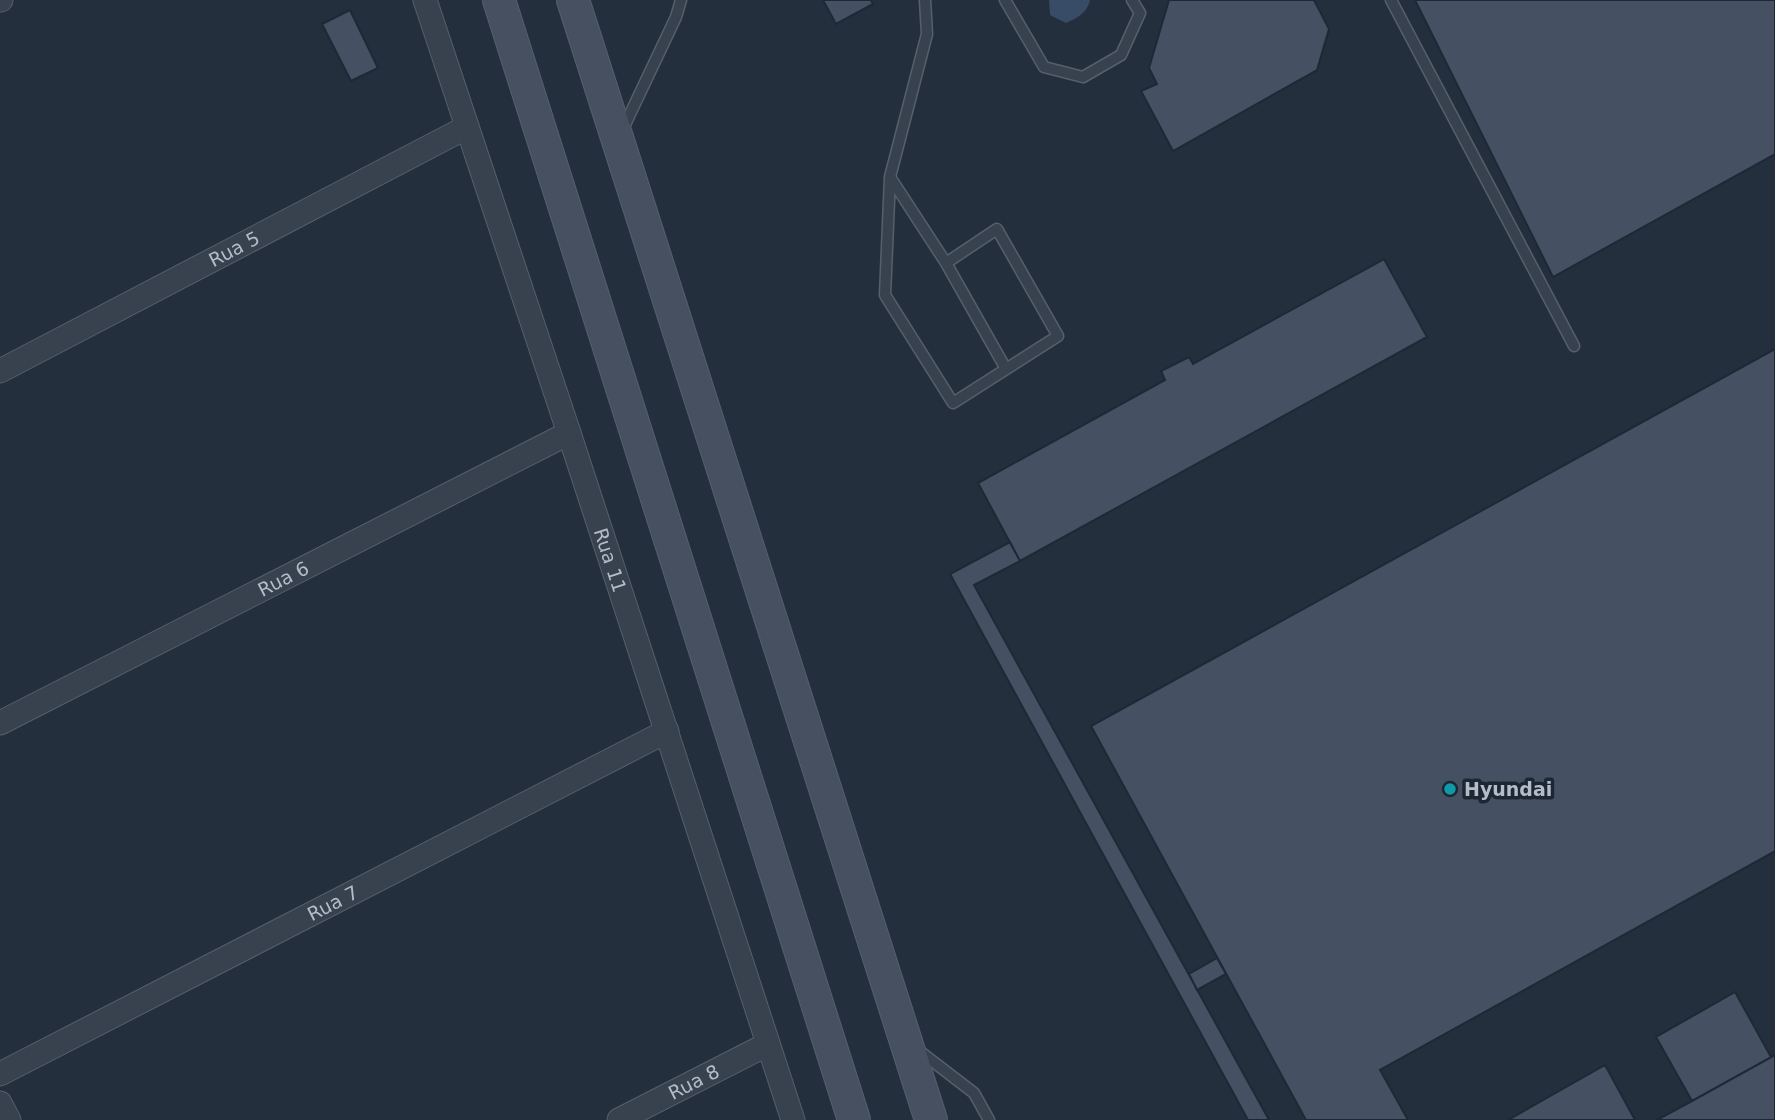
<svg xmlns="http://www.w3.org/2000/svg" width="1775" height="1120" font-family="'DejaVu Sans',sans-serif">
<rect width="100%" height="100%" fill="#242f3e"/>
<path fill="#394c67" d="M1049 0H1090C1087 13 1077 18 1066 23L1050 15Z"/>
<path fill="#455162" stroke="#1f2835" stroke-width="2" d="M823 0H871L873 4 836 24Z
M1169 0H1314L1329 29 1317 70 1173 151 1141 91 1157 84 1149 68Z
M1415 0H1775V154L1553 277Z
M350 10 378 68 351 81 322 24Z
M1384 259 1427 337 1020 561 978 483 1165 380 1161 371 1189 357 1193 364Z
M1775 349V851L1380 1070 1408 1120H1306L1091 726Z
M1010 542 1020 561 974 585 1269 1120H1248L950 574Z
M1217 958 1226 974 1197 990 1189 974Z
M1735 992 1771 1057 1692 1101 1656 1037Z
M1775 1055V1120H1657L1692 1101Z
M1605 1065 1635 1120H1508Z"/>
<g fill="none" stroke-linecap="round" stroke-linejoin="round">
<defs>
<path id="lane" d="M1005 0 1044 67 1083 77 1121 55 1140 13 1132 0
M1391 0 1574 346
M622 131 676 17 681 0
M890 177 946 263 997 229 1058 336 953 403 885 295 890 177 927 34 925 0
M946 263 1006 369
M918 1050 974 1093 989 1120"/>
<g id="street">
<path d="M0 0H1"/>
<path id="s1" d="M425 0 569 433 793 1120"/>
<path id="s2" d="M0 371 467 127"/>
<path id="s3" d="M0 723 569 433"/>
<path id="s4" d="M0 1074 667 731"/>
<path d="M0 1103 9 1120"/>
<path id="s5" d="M619 1120 768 1044"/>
</g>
<path id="secondary" d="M499 0 854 1120
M573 0 931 1120"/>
</defs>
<use href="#lane" stroke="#565f6c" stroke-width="13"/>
<use href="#street" stroke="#565f6c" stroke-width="25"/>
<use href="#secondary" stroke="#565f6c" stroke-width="34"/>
<use href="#lane" stroke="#38414e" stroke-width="10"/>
<use href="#street" stroke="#38414e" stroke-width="23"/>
<use href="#secondary" stroke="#465061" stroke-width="32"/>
</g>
<circle fill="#0f9aa8" stroke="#1d2633" stroke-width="2.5" cx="1450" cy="789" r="7"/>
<g text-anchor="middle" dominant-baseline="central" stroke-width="7" stroke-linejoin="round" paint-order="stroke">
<g font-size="19" fill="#b4bcc9" stroke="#1d2633">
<text stroke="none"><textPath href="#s2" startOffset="264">Rua 5</textPath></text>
<text stroke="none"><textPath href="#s1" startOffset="590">Rua 11</textPath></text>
<text stroke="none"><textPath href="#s3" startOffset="318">Rua 6</textPath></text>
<text stroke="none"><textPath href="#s4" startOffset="374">Rua 7</textPath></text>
<text stroke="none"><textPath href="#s5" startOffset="84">Rua 8</textPath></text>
</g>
<g font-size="19" font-weight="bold" fill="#b4bcc9" stroke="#1d2633" text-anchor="start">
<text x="1464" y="789">Hyundai</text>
</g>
</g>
</svg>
